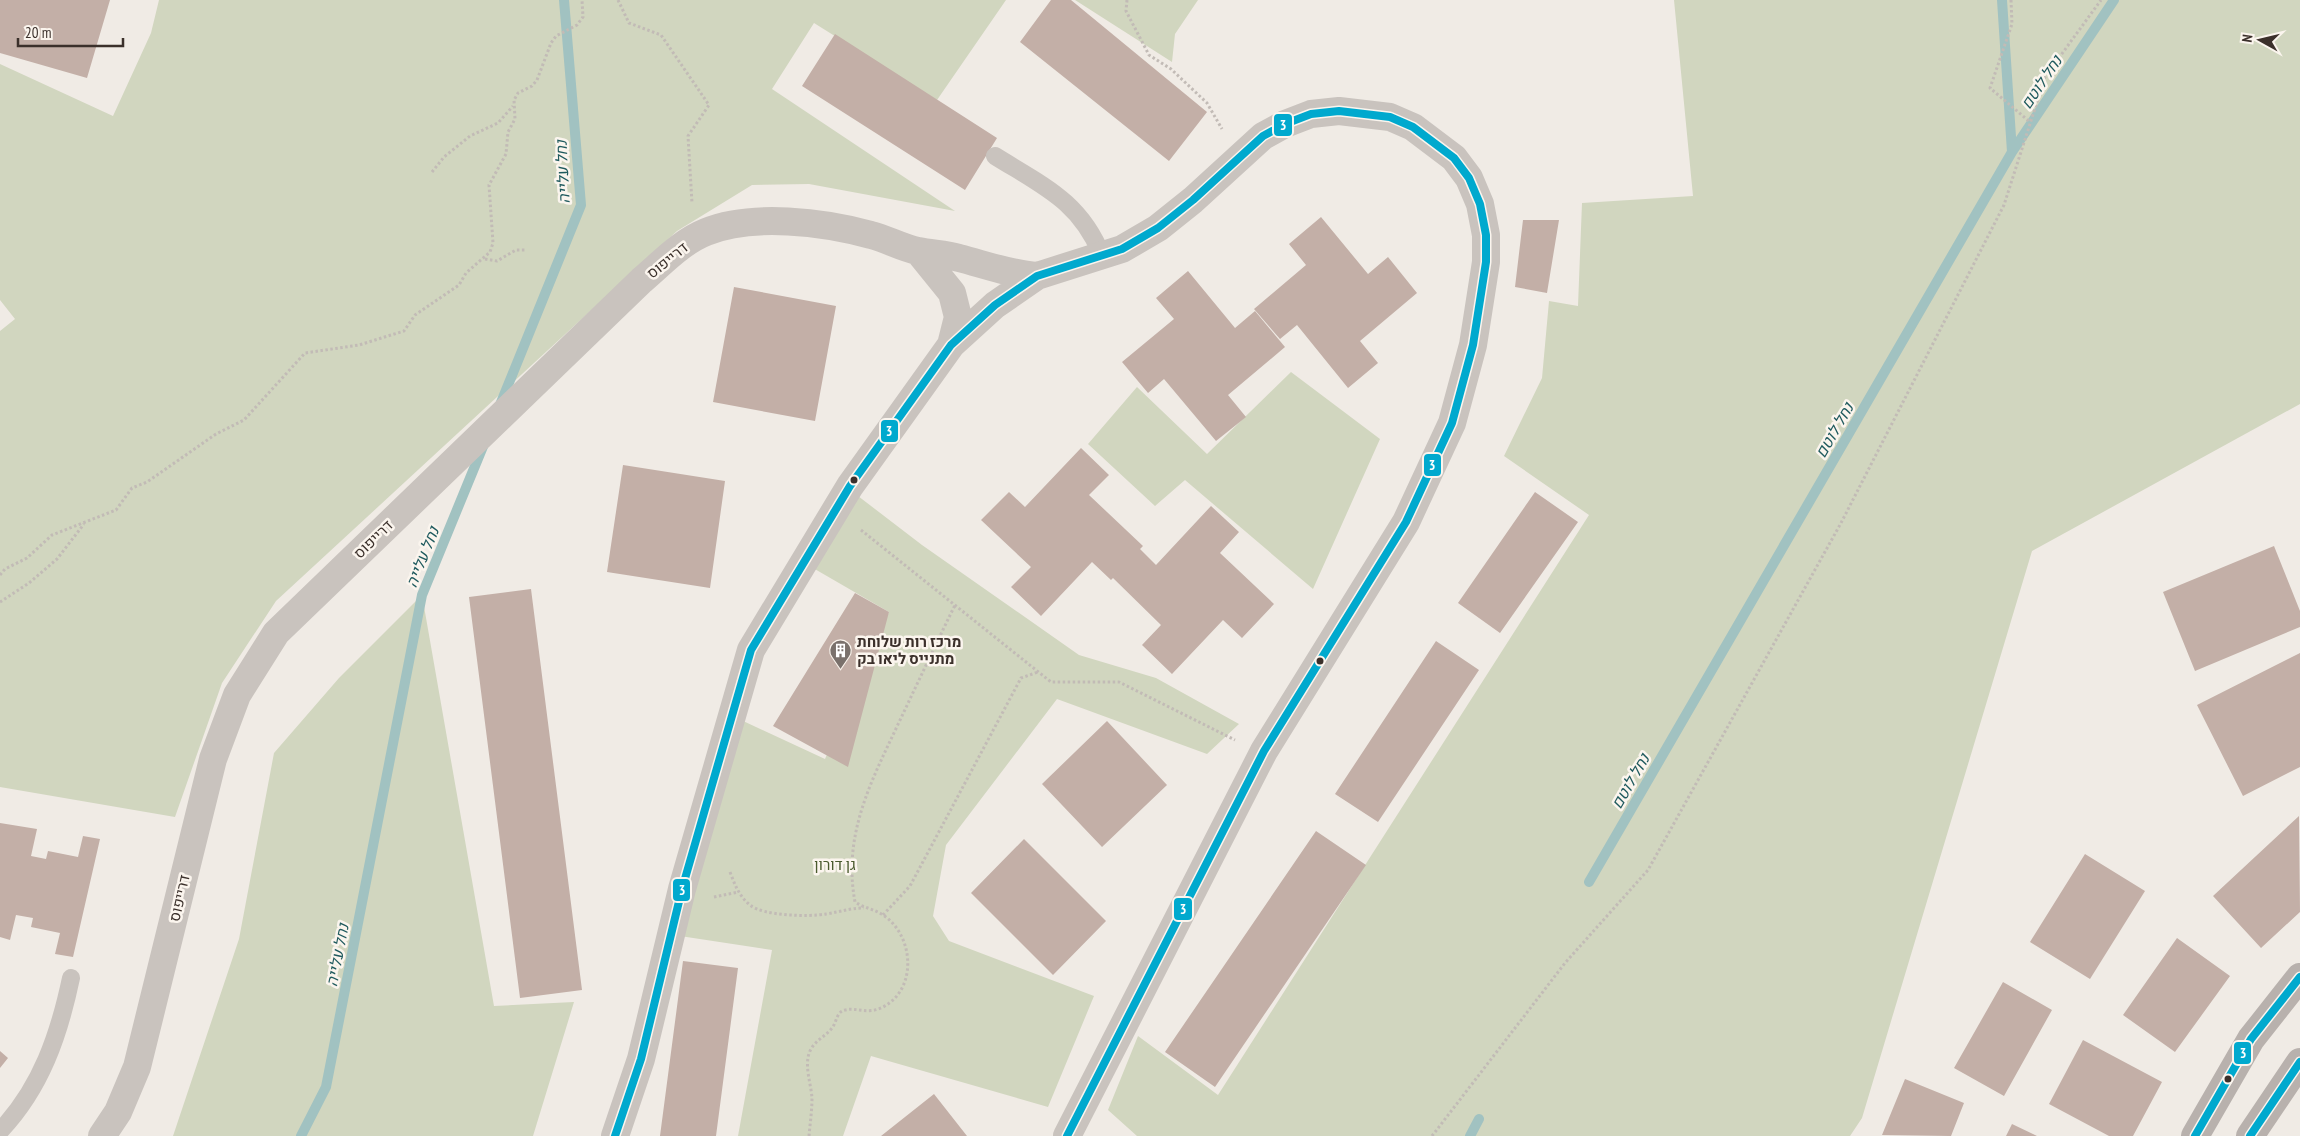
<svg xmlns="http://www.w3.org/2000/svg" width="2300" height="1136" font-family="'PT Sans Narrow',Heebo,sans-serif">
<rect width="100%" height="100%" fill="#f0ebe5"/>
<path fill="#d1d6bf" d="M159 0H1006L937 100 814 23 772 89 955 211 809 184 752 185 677 231 276 601 222 683 175 817 0 787V331L15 319 0 300V64L113 116 151 33Z
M1075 0H1198L1175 34 1172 62Z
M1674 0H2300V404L2032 551 1862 1118 1850 1136H1137L1108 1110 1138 1036 1218 1095 1589 515 1504 456 1542 378 1549 301 1578 306 1582 203 1693 196Z
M1291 372 1380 439 1313 589 1185 480 1155 506 1088 444 1137 387 1207 454Z
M858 496 922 545 1079 655 1156 678 1239 724 1207 754 1057 699 946 845 933 916 949 941 1094 996 1048 1107 871 1056 843 1136H738L772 950 680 936 741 720 825 759 889 612 813 568Z
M422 595 494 1006 574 1002 533 1136H173L239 939 274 753 339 678Z"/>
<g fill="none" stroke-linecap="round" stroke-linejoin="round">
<path stroke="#a1c2c1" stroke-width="10" d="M2002 0 2012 152
M500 405 581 205 564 0
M1589 882 2012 152 2114 0
M301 1136 326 1087 422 595 484 444
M1470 1136 1479 1119"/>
</g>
<path fill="#c3afa7" d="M0 0H110L87 78 0 53Z
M1051 0H1071L1207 112 1169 161 1020 42Z
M835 34 997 138 965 190 802 86Z
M1321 217 1368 274 1388 257 1417 293 1360 341 1378 363 1348 388 1297 325 1280 339 1254 309 1306 265 1289 244Z
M1523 220H1559L1547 293 1515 287Z
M1188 271 1235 328 1255 311 1285 347 1228 395 1246 417 1216 441 1164 379 1148 393 1122 362 1174 319 1156 298Z
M734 287 836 306 815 421 713 402Z
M1081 448 1109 475 1089 495 1143 546 1140 549 1156 565 1211 506 1239 532 1220 553 1274 604 1242 638 1223 620 1172 674 1142 645 1161 625 1113 578 1111 580 1092 562 1041 616 1011 587 1031 567 981 520 1009 492 1025 507Z
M623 465 725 481 710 588 607 572Z
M1535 492 1578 522 1500 633 1458 603Z
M2274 546 2300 611V627L2195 671 2163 592Z
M531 589 582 990 520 998 469 597Z
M855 593 889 612 848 767 773 726Z
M1436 641 1479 670 1378 822 1335 794Z
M2300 653V767L2243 796 2197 705Z
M1107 721 1167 785 1102 847 1042 784Z
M2299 816 2300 912 2261 948 2213 896Z
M0 823 37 829 31 856 46 859 48 851 78 857 83 836 100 839 73 957 55 954 60 933 31 927 33 918 16 915 10 940 0 937Z
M1316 831 1366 865 1215 1087 1165 1052Z
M1024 839 1106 921 1053 975 971 893Z
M2085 854 2145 891 2090 979 2030 942Z
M2177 938 2230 976 2175 1052 2123 1015Z
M683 961 738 968 716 1136H660Z
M2003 982 2052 1010 2004 1096 1954 1068Z
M2083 1040 2162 1082 2133 1136H2109L2049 1104Z
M0 1051 8 1058 0 1068Z
M1905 1079 1964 1103 1951 1136 1882 1135Z
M934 1094 967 1136H881Z
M2012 1124 2037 1136H2006Z"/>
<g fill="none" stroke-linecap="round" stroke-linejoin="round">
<path stroke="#c2bbb6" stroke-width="3" stroke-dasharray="2.5 2.5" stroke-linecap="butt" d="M618 0 629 23 661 35 709 105 688 136 692 203
M1127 0 1126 11 1149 55 1171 69 1207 103 1222 129
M2011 0 2012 24 1990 88 2030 122
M432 172 444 157 470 136 498 123 513 106
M485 259 497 261 516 250H526
M861 530 1051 682H1119L1235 740
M0 575 5 569 27 558 52 535 116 510 132 488 147 482 216 434 244 420 305 353 359 345 404 331 415 315 459 285 466 273 490 252 493 243 489 185 506 154 508 132 515 119 514 100 518 93 532 86 537 80 551 43 556 36 577 25 583 17 582 0
M0 602 29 583 57 559 84 524
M730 872C735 885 739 896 750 905 763 916 809 917 826 914 840 912 849 908 864 908
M714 897 738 892
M883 915 910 886 1021 678 1038 672
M809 1136C810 1124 812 1111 812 1098 811 1083 803 1063 811 1049 816 1040 826 1036 832 1028 837 1022 836 1012 845 1010 857 1007 868 1015 883 1007 918 989 914 935 883 915 874 909 864 908 855 902 842 833 873 778 901 718 919 680 937 642 955 605
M1432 1136 1565 963 1648 870 1841 523 2004 205 2045 77 2101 0"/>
<path stroke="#c9c3be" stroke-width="18" d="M995 156C1043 186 1080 201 1102 256
M0 1131C41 1088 59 1035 71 978"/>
<path stroke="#c9c3be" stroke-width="28" d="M918 251 952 293 958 317 951 345
M102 1136 118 1112 137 1067 213 759 237 695 276 633 642 280C662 263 681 242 706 232 752 213 824 222 871 235 887 239 902 248 918 251 932 254 945 254 959 258 986 265 1010 274 1037 276
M615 1136 641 1059 682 889 751 650 850 486 951 345 995 305 1037 276 1122 249 1158 228 1193 200 1263 136 1285 124 1311 114 1339 111 1390 117 1413 127 1454 158 1469 178 1480 204 1486 235V262L1473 345 1452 423 1406 522 1264 751 1067 1136"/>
<path stroke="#b8b1ad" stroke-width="28" d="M2195 1136 2251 1039 2300 977
M2250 1136 2300 1062"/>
<defs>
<path id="bus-1" d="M615 1136 641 1059 682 889 751 650 850 486 951 345 995 305 1037 276 1122 249 1158 228 1193 200 1263 136 1285 124 1311 114 1339 111 1390 117 1413 127 1454 158 1469 178 1480 204 1486 235V262L1473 345 1452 423 1406 522 1264 751 1067 1136
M2195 1136 2251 1039 2300 977
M2250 1136 2300 1062"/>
</defs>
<use href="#bus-1" stroke="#fbf5ee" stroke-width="11"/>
<use href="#bus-1" stroke="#00a9ce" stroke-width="8"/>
</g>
<defs>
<symbol id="building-pin" viewBox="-11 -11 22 30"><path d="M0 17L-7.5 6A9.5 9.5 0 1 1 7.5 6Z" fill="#7a716c" stroke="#fbf5ee"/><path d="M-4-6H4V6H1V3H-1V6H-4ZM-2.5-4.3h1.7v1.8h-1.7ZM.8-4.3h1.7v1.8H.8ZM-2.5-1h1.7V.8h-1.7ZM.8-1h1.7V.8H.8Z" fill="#fff"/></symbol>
</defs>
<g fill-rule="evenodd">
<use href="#building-pin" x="828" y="638" width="25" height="34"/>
</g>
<g fill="#3b302b" stroke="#fbf5ee" stroke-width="2">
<circle cx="854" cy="480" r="4.5"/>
<circle cx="1320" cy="661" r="4.5"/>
<circle cx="2228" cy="1079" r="4.5"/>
</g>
<g text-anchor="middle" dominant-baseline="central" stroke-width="5" stroke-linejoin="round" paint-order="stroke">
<g font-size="15" fill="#3b302b" stroke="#fbf5ee">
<text transform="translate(667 260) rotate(-39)">דרייפוס</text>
<text transform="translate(373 539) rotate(-44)">דרייפוס</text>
<text transform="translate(179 898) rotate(-77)">דרייפוס</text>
</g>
<g font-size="15" font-weight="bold" fill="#3b302b" stroke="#fbf5ee" text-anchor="start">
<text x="857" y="641">מרכז רות שלוחת<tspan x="857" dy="17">מתנייס ליאו בק</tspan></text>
</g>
<g font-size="15" fill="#4a5a2e" stroke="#fbf5ee">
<text x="835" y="864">גן דורון</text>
</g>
<g font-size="16" font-style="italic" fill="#1f5a5e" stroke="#fbf5ee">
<text transform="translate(2041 82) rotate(-56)">נחל לוטם</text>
<text transform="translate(562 172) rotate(-93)">נחל עלייה</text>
<text transform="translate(1834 430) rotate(-60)">נחל לוטם</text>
<text transform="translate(422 557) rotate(-68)">נחל עלייה</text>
<text transform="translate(1630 781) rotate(-60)">נחל לוטם</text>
<text transform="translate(337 955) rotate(-79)">נחל עלייה</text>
</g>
</g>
<g stroke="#fbf5ee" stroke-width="2">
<rect x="1273" y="113" width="20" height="24" rx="5" fill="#00a9ce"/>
<rect x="880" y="419" width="19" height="24" rx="5" fill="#00a9ce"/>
<rect x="1423" y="453" width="19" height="24" rx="5" fill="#00a9ce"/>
<rect x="672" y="878" width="19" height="24" rx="5" fill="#00a9ce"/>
<rect x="1173" y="897" width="20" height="24" rx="5" fill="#00a9ce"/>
<rect x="2233" y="1041" width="19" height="24" rx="5" fill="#00a9ce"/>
</g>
<g font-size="14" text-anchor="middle" font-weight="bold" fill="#fff">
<text x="1283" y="130">3</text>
<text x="889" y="436">3</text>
<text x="1432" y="470">3</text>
<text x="682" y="895">3</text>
<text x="1183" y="914">3</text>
<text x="2243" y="1058">3</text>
</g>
<g transform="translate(2260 40) rotate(278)" stroke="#fbf5ee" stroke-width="4" paint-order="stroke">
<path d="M0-4L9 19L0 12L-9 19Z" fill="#3b302b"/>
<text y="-8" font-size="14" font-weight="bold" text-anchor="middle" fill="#3b302b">N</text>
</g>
<path d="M18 38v8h105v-8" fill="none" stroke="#3b302b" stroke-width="2.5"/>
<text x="25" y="38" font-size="15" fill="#3b302b" stroke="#fbf5ee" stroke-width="4" paint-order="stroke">20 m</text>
</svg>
